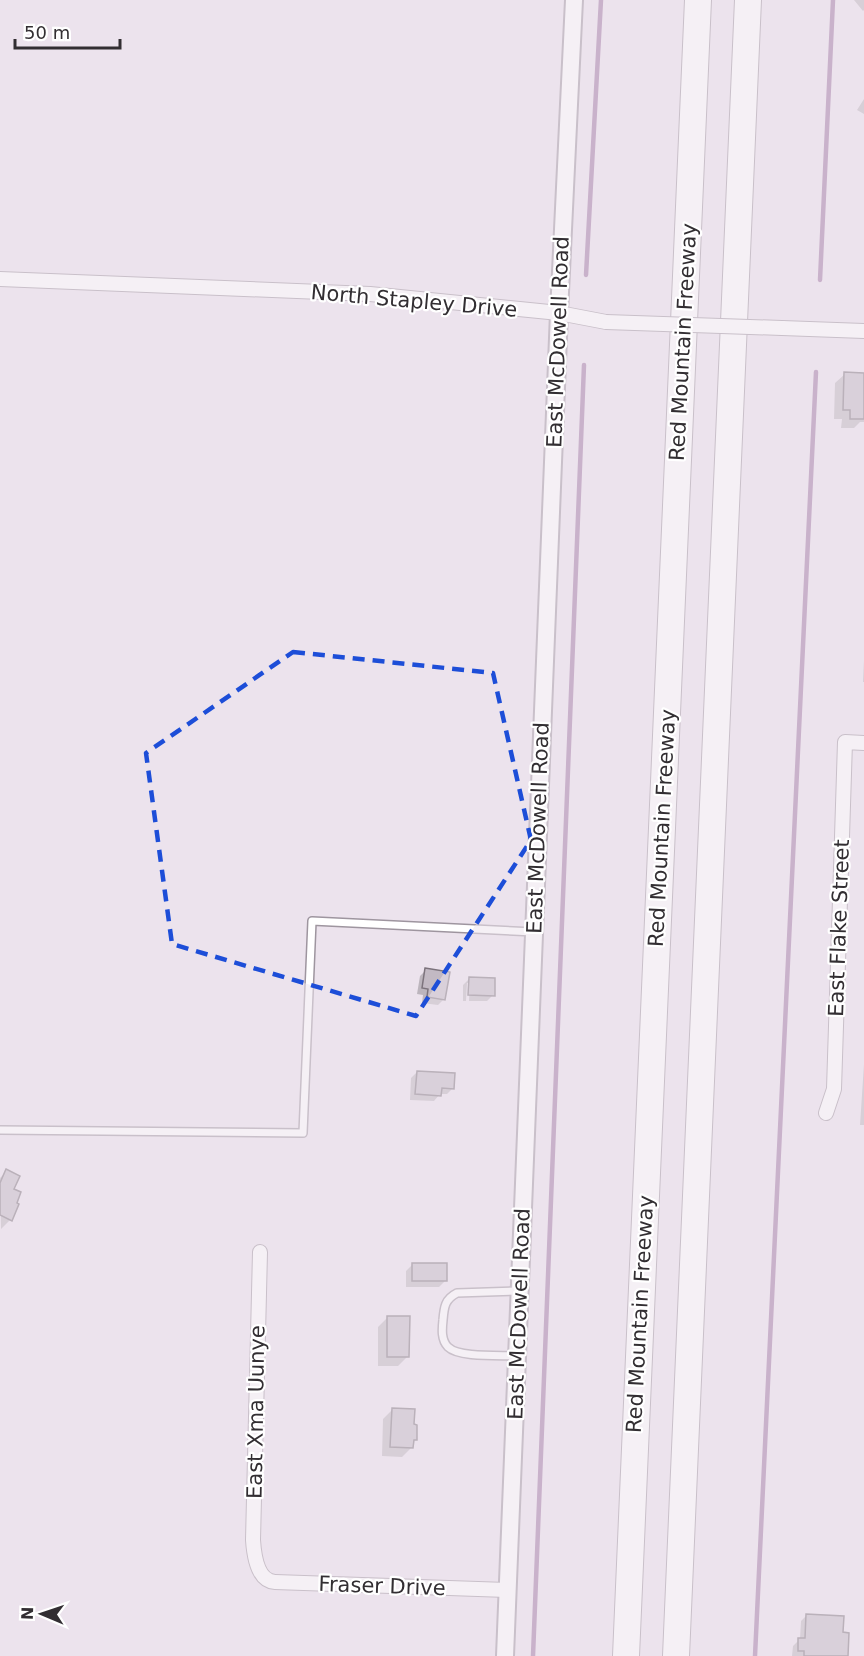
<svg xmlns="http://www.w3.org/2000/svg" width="864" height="1656" font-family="'DejaVu Sans',sans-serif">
<rect width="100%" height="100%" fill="#ece3ed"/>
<path fill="#0003" d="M854 0H864V10L863 11Z
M864 99V114L857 110Z
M845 374 864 375V422H860L854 428H841L842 419H834L835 383Z
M864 660V682H863Z
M426 970 444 999 438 1005 422 1003 423 995 417 994 420 976Z
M469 979 493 995 487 1001H469L470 983H467L466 1001H463V985Z
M864 1064V1125H860Z
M417 1072 453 1088 447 1094H440L434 1101 410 1100 411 1078Z
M7 1171 15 1203 10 1220 1 1229 0 1178Z
M412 1265 445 1281 439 1287H406V1271Z
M388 1317 407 1357 398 1366H378V1327Z
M392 1410 413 1426 415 1439 412 1443V1447L402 1457 382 1456 383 1419Z
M807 1615 842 1634 846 1656H792L793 1646 800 1639 801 1621Z"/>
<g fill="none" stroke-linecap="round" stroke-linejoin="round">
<path stroke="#9e75a2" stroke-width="4.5" d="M586 275 601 0
M820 280 833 0
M533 1656 584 365
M755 1656 816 372"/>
</g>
<path fill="#c2b9c3" stroke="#7c737c" stroke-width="1.5" d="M844 372 864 373V419H850V410H843Z
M425 968 450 972 445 1000 427 997 428 989 422 988Z
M469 977 495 978V996L468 995Z
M417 1071 455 1073 454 1089 442 1088 441 1096 415 1094Z
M6 1169 20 1176 14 1189 21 1192 17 1203 19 1204 12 1221 0 1215V1183Z
M412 1263H447V1281H412Z
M387 1316H410L409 1357H387Z
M392 1408 415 1409 414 1424 417 1425V1440H414L413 1448 390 1447Z
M806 1614 844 1616 843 1632 849 1633 848 1656H804V1651H798V1638H805Z"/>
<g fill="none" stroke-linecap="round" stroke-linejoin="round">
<defs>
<path id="service" d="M0 1130 303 1133 312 921 534 932
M517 1356C501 1355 459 1358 448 1347 441 1340 442 1329 443 1320 444 1307 445 1299 457 1293L519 1291"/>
<path id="minor" d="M0 279 370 294 559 313 606 322
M782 328 864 331
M826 1113 834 1089 845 742 864 743
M260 1252 253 1540C254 1555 257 1581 275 1582L507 1590"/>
<path id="tertiary" d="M505 1656 559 313 574 0"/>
<path id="motorway" d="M626 1656 698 0
M676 1656 748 0"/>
</defs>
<use href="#service" stroke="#9e959f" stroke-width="10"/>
<use href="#minor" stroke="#9e959f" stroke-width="16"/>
<use href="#tertiary" stroke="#9e959f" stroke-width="20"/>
<use href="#motorway" stroke="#9e959f" stroke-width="28"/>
<use href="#service" stroke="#fff" stroke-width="7"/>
<use href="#minor" stroke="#fff" stroke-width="14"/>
<use href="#tertiary" stroke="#fff" stroke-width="16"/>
<use href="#motorway" stroke="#fff" stroke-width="26"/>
<defs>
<path id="minor-bridge" d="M606 322 782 328"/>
</defs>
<use href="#minor-bridge" stroke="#9e959f" stroke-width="16" stroke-linecap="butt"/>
<use href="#minor-bridge" stroke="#fff" stroke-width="14"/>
</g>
<path d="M0 0H864V1656H0ZM293 652 493 673 531 840 416 1016 172 944 146 753Z" fill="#ece3ed" fill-opacity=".55" fill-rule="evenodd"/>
<path fill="none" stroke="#1d4ed8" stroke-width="4.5" stroke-dasharray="12 8" stroke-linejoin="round" d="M293 652 493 673 531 840 416 1016 172 944 146 753Z"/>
<g text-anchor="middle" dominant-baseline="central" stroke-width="4.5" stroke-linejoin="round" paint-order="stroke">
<g font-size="21" fill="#322e32" stroke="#fff">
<text transform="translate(414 301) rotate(5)">North Stapley Drive</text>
<text transform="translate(558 342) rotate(-88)">East McDowell Road</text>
<text transform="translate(683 342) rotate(-87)">Red Mountain Freeway</text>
<text transform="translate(538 828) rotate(-88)">East McDowell Road</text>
<text transform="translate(662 828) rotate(-87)">Red Mountain Freeway</text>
<text transform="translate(839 928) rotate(-88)">East Flake Street</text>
<text transform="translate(519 1314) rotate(-88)">East McDowell Road</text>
<text transform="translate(640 1314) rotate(-87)">Red Mountain Freeway</text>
<text transform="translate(256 1412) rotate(-89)">East Xma Uunye</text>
<text transform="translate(382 1586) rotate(2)">Fraser Drive</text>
</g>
</g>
<g transform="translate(42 1614) rotate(272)" stroke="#ffffff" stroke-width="4.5" paint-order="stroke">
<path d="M0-4.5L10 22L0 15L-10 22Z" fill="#322e32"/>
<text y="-9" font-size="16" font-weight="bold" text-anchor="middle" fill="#322e32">N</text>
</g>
<path d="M15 39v9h105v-9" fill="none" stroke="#322e32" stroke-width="3"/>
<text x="24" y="39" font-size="18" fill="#322e32" stroke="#ffffff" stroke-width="4.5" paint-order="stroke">50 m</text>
</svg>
